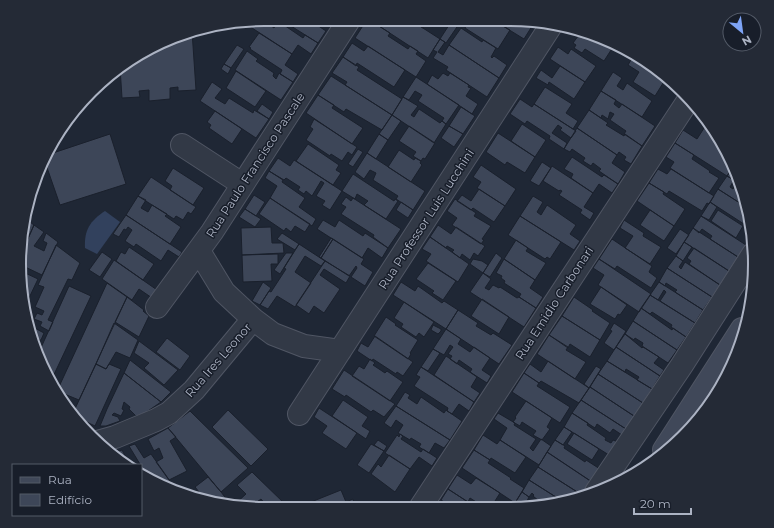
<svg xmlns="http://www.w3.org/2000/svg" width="774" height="528" font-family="Montserrat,sans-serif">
<rect width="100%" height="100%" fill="#1f2735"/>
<path fill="#32415d" d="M105 211 120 222 97 254 85 248C84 230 90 221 105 211Z"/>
<path fill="#3d4658" stroke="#1a202c" d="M264 19H268L266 22 274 28 278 21 303 38 305 35 318 43 311 54 298 45 292 54 249 26 253 21Z
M286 19 312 20 311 21 326 31 318 43 291 26 293 24Z
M366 21H371L390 33 388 36 408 49 410 46 418 51 416 54 426 61 416 77 355 38Z
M383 21H412L440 39 428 58 379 26Z
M412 21 437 22 433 27 427 23 423 28Z
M451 22H456L459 24 446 43 440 39Z
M469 22 498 23 510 30 498 49 465 28Z
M498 23H534L524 39Z
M461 28 482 42 483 40 496 48 491 57 492 58 494 56 507 65 499 78 449 45Z
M192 31 196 90 178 91V87L170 88V99L149 101V90L139 91 140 97 122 98 120 67 128 60 185 32Z
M581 32 601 38 613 47 604 61 585 49 582 53 574 48 576 45 573 43Z
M259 33 292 54 285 65 298 74 293 82 280 74 282 70 250 49 251 48 249 47Z
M601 38 619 44 628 51 625 54Z
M440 39 445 42 438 52 443 55 449 45 499 78 487 97 446 70 448 67 433 58 437 52 433 50Z
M352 43 364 51 368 46 405 70 394 87 357 63 356 66 343 57Z
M237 45 244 49 231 68 224 64Z
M558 47 568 54 571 49 596 66 585 82 550 59Z
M247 51 258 59 256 61 274 73 273 76 276 79 279 73 293 82 281 100 235 70Z
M628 51 666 79 665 80 625 54Z
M343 57 359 67 357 70 402 99 392 115 345 85 347 82 332 73Z
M632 58 665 80 655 96 633 82 639 72 628 65Z
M224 64 231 68 228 74 221 69Z
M560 66 585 82 574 99 549 82 548 85 536 78 541 70 552 78Z
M236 71 266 91 255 107 226 88Z
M613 72 622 78 617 86 623 90 627 83 652 101 642 117 601 91Z
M443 73 448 76 450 73 469 85 468 87 471 88 466 96 478 104 472 114 427 84 432 75 438 79Z
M331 76 392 115 382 130 346 109 344 112 318 95Z
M416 77 459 105 446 124 442 121 444 118 418 101 422 95 415 91 409 100 403 97Z
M212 82 222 89 215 98 225 104 229 98 253 113 254 110 269 119 256 138 200 101Z
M545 87 572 104 566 113 578 121 573 129 534 104Z
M601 91 616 100 614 104 619 108 622 104 655 126 642 146 624 134 626 131 610 120 614 114 610 112 608 119 602 115 601 118 589 110Z
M318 95 334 105 332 108 363 128 352 144 306 113Z
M403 97 418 106 411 115 414 117 419 109 440 123 442 121 446 124 434 143 392 115Z
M520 99 532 107 534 104 576 131 571 138 560 130 562 128 558 125 552 133 567 143 564 149 549 139 550 136 527 121 525 124 510 114Z
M262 104 273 112 269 119 257 111Z
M461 107 475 116 463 134 449 126Z
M589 110 608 123 606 125 624 136 625 134 642 146 631 164 624 160 626 157 619 152 617 155 577 128Z
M215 111 242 129 232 144 209 128 211 125 207 122Z
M392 115 401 121 388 140 379 134Z
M314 119 357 147 352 155 348 152 342 161 331 154 330 156 306 140 313 129 310 127Z
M522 124 546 140 535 157 511 141Z
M706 125 734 166 727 176 675 143 683 130 697 139Z
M409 126 435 143 425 159 423 158 421 161 413 156 416 152 399 141Z
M449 126 463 134 454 147 441 138Z
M577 128 617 155 612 163 625 172 618 184 599 171 601 169 593 163 591 166 583 161 585 158 572 149 570 152 564 149Z
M498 133 535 157 525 173 507 162 505 165 486 152Z
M110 134 126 184 60 205 44 159 47 155Z
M379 134 388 140 376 159 367 153Z
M675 143 694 155 692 159 710 171 709 172 719 178 709 193 670 168 674 162 666 157Z
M308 144 339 165 336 170 341 173 333 185 296 161Z
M358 149 363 152 353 167 348 164Z
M399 150 414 160 415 158 421 161 420 163 422 165 411 182 388 167Z
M367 153 425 191 413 210 396 199 398 196 373 180 376 173 370 170 364 179 355 172Z
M572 157 602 177 604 175 618 184 612 193 599 184 593 193 571 178 573 174 564 169Z
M278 158 290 166 294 160 342 191 330 210 322 205 325 201 316 196 324 183 321 181 312 196 306 191 304 194 298 190 300 187 286 178 284 180 269 171Z
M542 162 551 168 539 186 530 181Z
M481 165 516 189 505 206 477 188 481 182 473 177Z
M552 166 593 193 584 207 594 213 590 220 580 213 582 210 559 195 562 191 560 190 559 191 543 181Z
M734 166 736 170 739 183 727 176Z
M173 168 204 188 193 205 170 190 172 186 165 181Z
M658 169 667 174 671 169 714 196 709 204 707 203 702 211 669 191 667 194 649 183Z
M269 171 283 180 282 182 305 198 299 207 316 219 312 226 270 198 277 186 265 178Z
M353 174 394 201 395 199 398 201 386 219 364 205 368 201 357 194 355 199 342 191Z
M727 176 734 180 730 187 733 189 738 183H739L743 205 718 189Z
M151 177 196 207 191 214 188 212 183 220 176 216 174 219 138 196Z
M649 183 664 192 663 194 685 209 674 226 637 201Z
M479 189 505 206 494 222 473 208 471 210 457 201 462 195 471 201Z
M718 189 743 205 747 226 710 202Z
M254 195 265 202 256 216 245 209Z
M138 196 146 200 141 208 148 212 152 205 167 214 165 216 181 227 170 244 126 215Z
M533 196 543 202 537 212 541 215 547 205 576 225 570 234 580 241 574 250 520 216Z
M346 197 351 201 353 198 401 229 388 248 373 237 374 235 341 214 346 207 341 204Z
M270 198 310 224 305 232 295 226 291 232 286 228 284 231 259 214Z
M455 199 476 213 474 216 491 226 482 239 484 240 481 244 452 225 457 218 447 211Z
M401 202 413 210 408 218 396 210Z
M710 202 717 207 709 220 701 216Z
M245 209 261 219 255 227 239 217Z
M650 210 674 226 664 241 640 225Z
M718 210 743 226 736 238 711 221Z
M126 215 182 252 179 257 168 250 161 261 136 244 134 247 125 241 132 230 128 227 126 230 124 229 119 237 113 234Z
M520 216 561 242 550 259 547 257 545 259 508 235Z
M701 216 746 245 738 257 710 239 712 236 702 229 699 233 693 228Z
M26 219 34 225 24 248 20 247Z
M323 220 335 227 339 220 363 236 365 233 388 248 382 258 368 248 362 258 317 229Z
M624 220 644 233 643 236 661 247 650 264 625 248 633 236 620 228Z
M34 225 44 232 34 246 44 251 47 243 43 241 46 233 58 242 42 275 21 265 20 256Z
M438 225 451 234 456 227 485 246 478 256 474 253 470 260 462 254 460 258 452 252 454 250 447 246 446 248 430 237Z
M271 227 272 243H283L284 253 242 255 241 228Z
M693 228 738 257 729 271 684 242Z
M680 229 689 235 676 254 667 248Z
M282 233 299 244 295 250 277 239Z
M430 237 469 264 458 282 426 261 431 254 422 249Z
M331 238 333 239 321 258 319 257Z
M333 239 364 259 361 264 373 272 365 286 351 277 357 268 356 266 349 276 321 258Z
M612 239 652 266 649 272 657 278 651 288 617 266 615 269 599 259Z
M516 240 528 248 526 251 546 263 535 280 504 259Z
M684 242 692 247 683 261 676 256Z
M299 244 325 261 321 266 305 256 295 272 311 283 295 307 277 296 268 309 260 305 269 291 271 292 286 269 284 268Z
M56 245 80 263 72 280 68 279 48 320 53 322 49 331 40 326 42 322 34 319 37 313 42 315 44 311 35 307 44 287 38 285Z
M129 247 154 264 143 280 116 261 121 252 125 254Z
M694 248 729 271 720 285 689 264 691 261 687 258Z
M102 252 112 259 100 277 89 270Z
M286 253H293L280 274 274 270Z
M496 253 502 258 490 277 483 273Z
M278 254V264H271L272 281 243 282 242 255Z
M676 256 683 261 679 267 681 269 685 262 720 285 712 297 667 268Z
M473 259 482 261 488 265 483 273 470 264Z
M504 259 535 280 530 288 543 297 536 308 519 297 521 294 504 283 505 281 501 278 502 276 496 273Z
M599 259 651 294 639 312 598 285 604 275 593 268Z
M114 260 160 292 155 300 139 289 132 300 102 279Z
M325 261 350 276 346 283 324 269 320 275 340 289 324 313 314 306 309 314 296 305Z
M428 263 456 281 443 300 432 293 434 291 416 279Z
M667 268 712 297 703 310 675 292 677 290 666 283 665 286 659 282Z
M21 271 38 279 29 298 25 296 27 290 22 288Z
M483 273 491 279 485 288 489 290 493 285 499 288 500 287 517 298 519 297 536 308 524 327 470 292Z
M263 282 271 288 260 305 252 301Z
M401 282 415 291 418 286 442 303 444 301 458 310 446 329 393 295Z
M659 282 703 310 695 323 660 301 666 292 664 290 658 300 650 295Z
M107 283 127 297 79 400 57 391Z
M69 286 91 296 50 383 39 352Z
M601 287 627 305 620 315 618 314 615 319 590 304Z
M650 295 695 323 686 337 671 327 672 325 652 312 650 314 641 308Z
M127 297 144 310 143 311 149 316 139 337 115 322Z
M574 297 593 310 592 311 610 323 600 340 562 316Z
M482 299 509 317 499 334 471 316Z
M404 302 434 322 424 337 419 333 416 337 401 327 403 324 394 318Z
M641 308 672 330 673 328 686 337 677 350 633 321Z
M458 310 478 323 476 326 491 335 493 333 512 345 499 364 446 329Z
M562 316 600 340 590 357 570 344 568 348 549 335Z
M386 317 396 324 395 325 418 340 410 353 411 354 408 359 374 336Z
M633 321 677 350 668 363 642 346 643 343 635 338 634 340 625 334Z
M114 323 138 340 130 358 116 352 106 369 96 364Z
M614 323 626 331 614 350 604 343 612 331 610 330Z
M29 325 44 333 41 340H39L36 345Z
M433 325 441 329V331L438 334 431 330Z
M446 329 461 339 458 344 470 352 474 347 490 358 482 370 491 376 487 383 470 372 472 369 459 360 457 364 450 359 452 356 448 354 453 347 450 345 444 355 433 349Z
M625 334 642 348 643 347 659 357 654 363 664 370 660 376 616 347Z
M549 335 568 347 566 350 586 362 575 379 537 354Z
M375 336 413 362 403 376 397 372 396 374 373 359 372 361 357 351 361 343 368 347Z
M167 338 190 356 180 370 156 352Z
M139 341 178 370 164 385 144 368 149 363 134 353Z
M616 347 660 376 652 389 637 380 639 377 626 369 625 372 607 361Z
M433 349 440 353 428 371 421 367Z
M446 356 477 377 471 387 480 393 474 402 434 375Z
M370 359 375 363 373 365 385 373 387 371 403 382 390 401 352 376 359 366 364 369Z
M130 360 171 392 161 402 124 373Z
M548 361 589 388 579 403 541 381 539 383 524 373 530 364 541 372Z
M607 361 652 389 643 403 598 374Z
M96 364 106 369 109 364 121 369 95 426 74 416 73 413Z
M596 366 601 369 589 388 584 384Z
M421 367 474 402 469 411 459 404 452 414 447 411 448 408 414 386 420 377 416 375Z
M344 370 395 404 384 417 373 410 371 412 346 395 345 397 332 389Z
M124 373 161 402 145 413 136 416 129 409 130 407 124 402 122 409 124 410 121 416 114 413 112 415 118 417 120 421 106 426H100L107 409Z
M524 373 539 383 537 386 570 407 560 423 512 392Z
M598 374 643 403 634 416 590 387Z
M590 387 634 416 626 429 581 400Z
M405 392 410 395 408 398 417 404 421 397 444 413 446 410 462 421 450 440 396 406Z
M343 400 368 417 362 426 370 431 366 439 332 416Z
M581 400 626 429 622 435 613 429 610 433 597 424 595 428 572 413Z
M526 401 552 418 547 427 550 429 542 440 533 435 536 431 522 422 520 426 513 422 516 418 515 417Z
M396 406 450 440 444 448 435 443 429 453 419 447 421 444 411 438 410 440 398 433 403 425 396 420 391 428 384 423Z
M319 408 357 433 346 449 322 433 327 426 314 417Z
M228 410 268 449 251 466 212 427Z
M190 411 248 468 221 492 168 428Z
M498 413 515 423 514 425 536 439 530 448 533 451 541 439 551 446 539 465 500 440 507 428 494 419Z
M572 413 588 423 587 425 606 438 605 440 611 443 613 440 618 442 609 455 564 427Z
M564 427 572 432 563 445 555 440Z
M168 428 176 437 170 441 187 471 169 480 156 462 163 458 159 448 154 451 148 439Z
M574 433 599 449 592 460 567 444Z
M400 434 403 436 401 439 421 452 423 449 437 458 432 466 419 457 410 469 385 453 397 435 399 437Z
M483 435 497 444 500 440 526 457 515 473 491 458 490 460 474 450Z
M378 440 387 446 384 451 374 445Z
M555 440 565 446 564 448 585 462 586 460 600 469 592 482 547 452Z
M135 444 144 458 151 454 177 491 155 484 151 477 149 479 129 446Z
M371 444 384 451 369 473 357 465Z
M122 450 130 465 119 458 116 452Z
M474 450 490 460 488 463 511 478 510 479 524 488 515 503 462 468Z
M547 452 592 482 583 494 582 495 538 467Z
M389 455 410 469 395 492 371 474 378 464 381 467Z
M538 467 582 495 559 499 529 480Z
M252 472 286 505H266L261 499 253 505H234L246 494 237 485Z
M457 475 471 484 476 478 500 493 490 509H487L470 498 468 502 448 489Z
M208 477 221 492 231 505 216 504 202 499 204 498 195 487Z
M529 480 559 499 538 503 539 501 533 496 534 495 532 493 529 497 522 492Z
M448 489 468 502 479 509 449 508 450 506 441 500Z
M341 490 346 502 353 499 355 507 301 506Z
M522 492 529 497 527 501 529 503 530 501 535 504 515 508 513 506Z"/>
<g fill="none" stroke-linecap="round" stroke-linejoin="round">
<defs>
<path id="minor" d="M182 145 242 184
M199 251 224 292 253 319 273 334 304 346 340 351
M157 307 212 232 349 20
M299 414 552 24
M97 442 115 437 156 420 169 413 194 390 253 319
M596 492 682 365 753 254
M420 508 689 99"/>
<path id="secondary" d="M664 450 742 329"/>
</defs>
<use href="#minor" stroke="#505664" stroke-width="24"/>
<use href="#secondary" stroke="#505664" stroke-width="24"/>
<use href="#minor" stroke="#323946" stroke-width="22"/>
<use href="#secondary" stroke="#404859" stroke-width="22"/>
</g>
<g text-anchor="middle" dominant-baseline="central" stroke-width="3" stroke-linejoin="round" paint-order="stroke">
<g font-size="12" fill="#acb3c3" stroke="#181e2a">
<text transform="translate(255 165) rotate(-57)">Rua Paulo Francisco Pascale</text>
<text transform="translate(426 219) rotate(-57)">Rua Professor Luis Lucchini</text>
<text transform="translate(554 303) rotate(-57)">Rua Emidio Carbonari</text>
<text transform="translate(218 360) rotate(-49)">Rua Ires Leonor</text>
</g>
</g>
<path d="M0 0H774V528H0ZM264 26H510A238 238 0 0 1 748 264V264A238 238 0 0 1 510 502H264A238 238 0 0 1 26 264V264A238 238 0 0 1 264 26Z" fill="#242a36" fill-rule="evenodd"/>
<path fill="none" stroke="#acb3c3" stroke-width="2" d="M264 26H510A238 238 0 0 1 748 264V264A238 238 0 0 1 510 502H264A238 238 0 0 1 26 264V264A238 238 0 0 1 264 26Z"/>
<rect x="12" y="464" width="130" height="52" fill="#181e2a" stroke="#535a67"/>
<rect x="20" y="477" width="20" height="6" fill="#404859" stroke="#535a67"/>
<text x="48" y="484" font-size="12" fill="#acb3c3">Rua</text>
<rect x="20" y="494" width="20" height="12" fill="#3d4658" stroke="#535a67"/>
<text x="48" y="504" font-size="12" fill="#acb3c3">Edifício</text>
<g transform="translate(742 32) rotate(151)"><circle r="19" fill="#181e2a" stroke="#535a67"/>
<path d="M0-3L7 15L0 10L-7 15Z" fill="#7ea4f6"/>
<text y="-6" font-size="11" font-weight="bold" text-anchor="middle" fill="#acb3c3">N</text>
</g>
<path d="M634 508v6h57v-6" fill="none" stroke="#acb3c3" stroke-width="2"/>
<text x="640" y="508" font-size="12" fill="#acb3c3" stroke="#181e2a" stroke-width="3" paint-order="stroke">20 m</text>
</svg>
